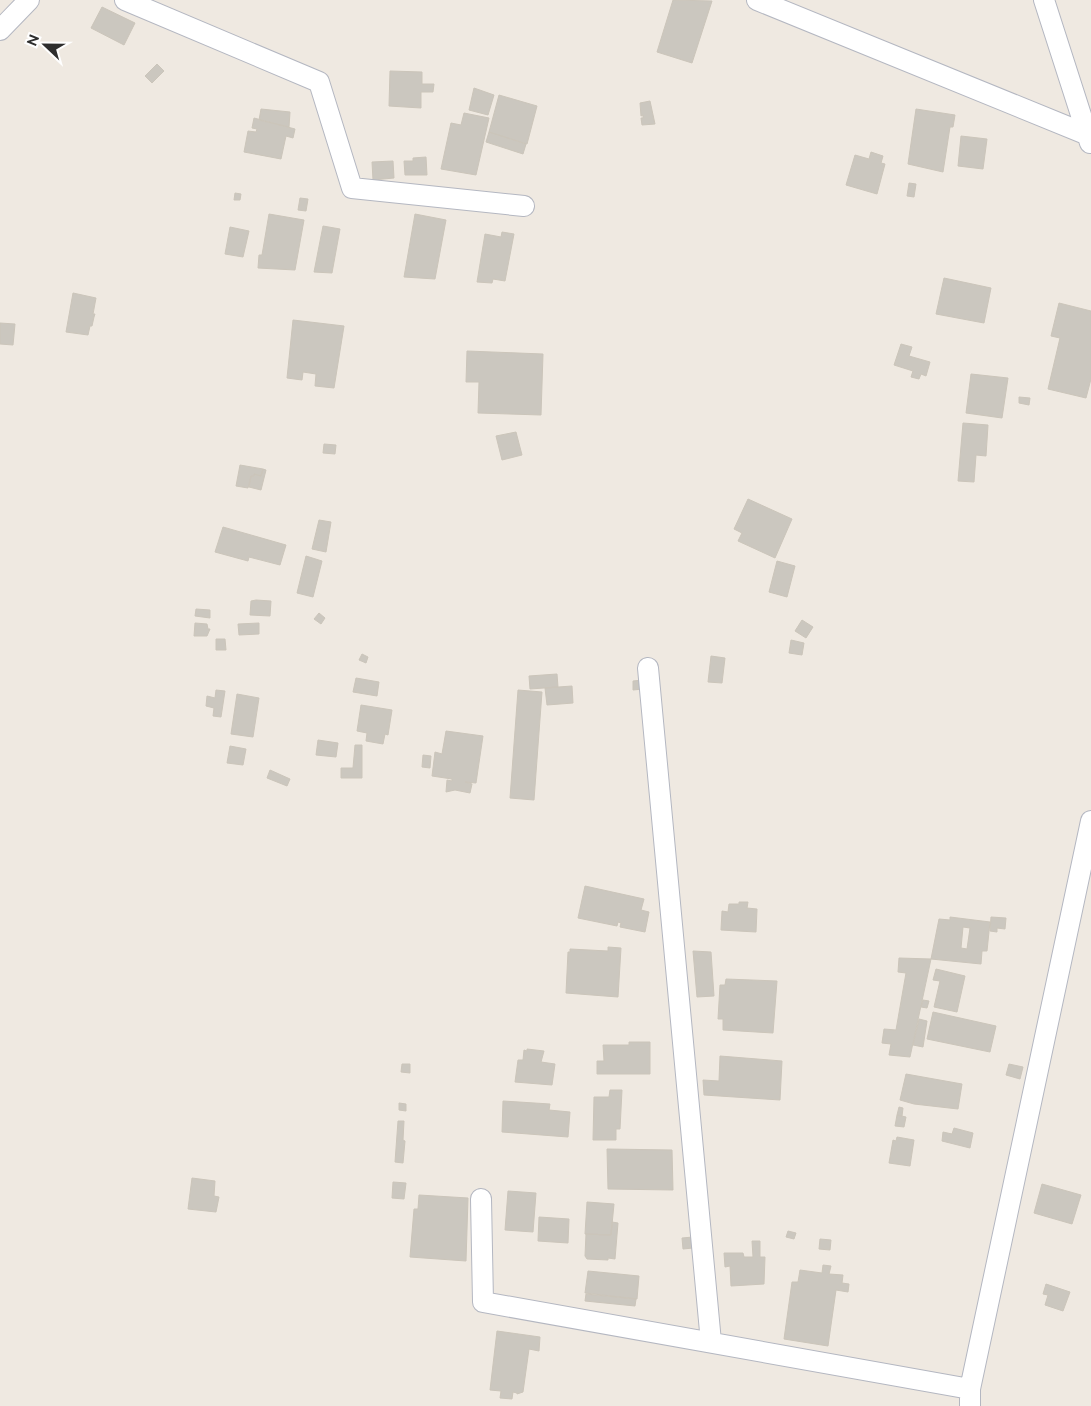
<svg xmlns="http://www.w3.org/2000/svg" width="1091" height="1406" font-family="Raleway,sans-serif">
<rect width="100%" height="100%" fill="#efe9e1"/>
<path fill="#cbc7bf" stroke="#cbc5ba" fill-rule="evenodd" d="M673 0 712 1 692 63 657 52Z
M102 7 135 23 124 45 91 28Z
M157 64 164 71 152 83 145 76Z
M390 71 422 72V84H434L433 92H421V108L389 106Z
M474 88 494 95 488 115 469 110Z
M499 95 537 106 527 144 489 132Z
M650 101 655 124 642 125 641 118H643V115L641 116 640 103Z
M261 109 290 112 289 127 259 120Z
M916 109 955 115 953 127H950L943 172 908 164Z
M464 113 489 118 476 175 441 169 451 123 461 125Z
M254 118 295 129 293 138 286 136 281 159 244 152 248 131 256 132 257 129 252 128Z
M489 132 526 144 523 154 486 142Z
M961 136 987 139 983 169 958 166Z
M871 152 883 156 881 163 885 164 877 194 846 185 855 155 869 159Z
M426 157 427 175H405L404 161H413V158Z
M393 161 394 178 373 180 372 162Z
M909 183 916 184 914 197 907 196Z
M235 193 241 194 240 200H234Z
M300 198 308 199 306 211 298 210Z
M269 214 304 220 295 270 258 268 259 255H262Z
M415 214 446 220 435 279 404 277Z
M323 226 340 229 332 273 314 272Z
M230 227 249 231 243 257 225 254Z
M502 232 514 234 505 281 493 279 492 283 477 282 485 234 501 237Z
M944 278 991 288 984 323 936 314Z
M73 293 96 298 93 314H95L94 317 92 326H90L88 335 66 332Z
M1059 303 1091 311V379L1086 398 1048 389 1060 338 1051 336Z
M293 320 344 326 334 388 315 386 316 374 303 372 302 380 287 378Z
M0 323 15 324 13 345 0 344Z
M901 344 912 347 909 356 930 362 926 376 921 374 919 379 911 377 913 371 894 365Z
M467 351 543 354 541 415 478 413 479 382H466Z
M971 374 1008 378 1002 418 966 413Z
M1019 397 1030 398 1029 405 1019 403Z
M963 423 988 425 986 456 976 455 974 482 958 481Z
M516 432 522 455 502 460 496 436Z
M324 444 336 445 335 454 323 453Z
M240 465 263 469 261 476 254 474V476H251L248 488 236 486Z
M263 469 266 470 261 490 249 487 251 476H254V474L261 476Z
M748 499 792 519 775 558 738 541 742 533 734 529Z
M319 520 331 522 326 552 312 549Z
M223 527 286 545 280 565 249 557 248 561 215 552Z
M306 556 322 561 313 597 297 593Z
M777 561 795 566 787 597 769 592Z
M256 600 271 601 270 616 250 615 251 601Z
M196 609 210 610V618L195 616Z
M319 613 325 618 321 624 314 619Z
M802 620 813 627 806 638 795 631Z
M195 623 207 624 208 629H210L207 636H194Z
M259 623V634L239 635 238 624Z
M216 639H225L226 650H216Z
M791 640 804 643 802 655 789 653Z
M362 654 368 657 366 663 359 660Z
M711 656 725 658 722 683 708 682Z
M557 674 558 687 530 689 529 676Z
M356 678 379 682 377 696 353 692Z
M643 680V689L633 690V681Z
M572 686 573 703 547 705 545 688Z
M216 690 225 691 221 717 213 716 214 708 206 706 207 696 215 698Z
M518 690 542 692 534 800 510 798Z
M237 694 259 698 253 737 231 734Z
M361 705 392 710 388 735 385 734 383 744 366 741 367 733 357 731Z
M446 731 483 736 476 783 465 782 472 784 470 793 455 790 446 792 447 780 452 781V779L432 776 435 752 442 754Z
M318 740 338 743 336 757 316 755Z
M355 745H362V778H341V768H353Z
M230 746 246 749 243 765 227 763Z
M423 755 431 756 430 768 422 767Z
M270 770 290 779 287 786 267 778Z
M585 886 644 899 641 910 649 912 645 932 620 927 621 923 618 922 617 926 578 918Z
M739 902H748L747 908 757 909 756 932 721 930 722 911 728 912 729 904H739Z
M950 917 990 922 987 951H982L981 964 931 959 939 919 950 920ZM963 927 970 928 967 949 961 948Z
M991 917 1006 918 1005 929 997 928V932L990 931Z
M608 947 621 948 618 997 566 993 568 952H570V949L608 951Z
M693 951 711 952 714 996 697 997Z
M899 958 931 959 910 1057 889 1055 891 1044 882 1043 884 1029 896 1030 906 973 898 972Z
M936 969 965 976 957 1012 934 1007 940 981 933 980Z
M726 979 777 981 773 1033 723 1030V1019H718L720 985H725Z
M923 1000 929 1001 927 1008 921 1007Z
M933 1012 996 1026 990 1052 927 1039Z
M919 1019 927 1021 923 1047 913 1045Z
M629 1042H650V1074H597V1061H604L603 1045H629Z
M527 1049 544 1051 541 1062 555 1064 552 1085 515 1082 518 1060H523L524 1050 527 1051Z
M720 1056 782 1061 780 1100 704 1095 703 1080 719 1081Z
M402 1064H410V1073L401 1072Z
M1009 1064 1023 1067 1020 1079 1006 1075Z
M906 1074 962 1084 958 1109 914 1104 900 1100Z
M610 1090H622L620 1129H616V1140H593L594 1097H609Z
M503 1101 550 1104 549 1110 570 1112 568 1137 502 1132Z
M399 1103 406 1104V1111L399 1110Z
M899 1107 903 1108 902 1116 897 1115Z
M897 1115 906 1117 904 1127 895 1126Z
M398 1121H404L403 1140 405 1141 403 1163 395 1162Z
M954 1128 973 1133 970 1148 942 1141 943 1132 952 1134Z
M897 1137 914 1140 910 1166 889 1163 893 1140 896 1141Z
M607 1149 672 1150 673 1190 608 1189Z
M192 1178 215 1181 214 1196 219 1197 216 1212 188 1209Z
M393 1182 406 1183 404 1199 392 1198Z
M1042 1184 1081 1195 1072 1224 1034 1213Z
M508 1191 536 1193 533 1232 505 1230Z
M419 1195 468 1198 466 1261 410 1257 414 1209H418Z
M587 1202 614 1204 611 1235 585 1234Z
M539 1217 569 1219 568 1243 538 1241Z
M612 1222 618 1223 615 1259 608 1258V1260L587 1259 585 1256 586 1234 611 1235Z
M788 1231 796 1233 794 1239 786 1237Z
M693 1237V1248L683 1249 682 1238Z
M820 1239 831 1240 830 1250 819 1249Z
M752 1241H760V1257H765L764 1284 731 1286 730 1266 725 1267 724 1253H743L744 1257H753Z
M823 1265 831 1266 829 1274 843 1275 842 1283 849 1284 848 1292 836 1290 828 1346 784 1339 792 1282H798L800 1270 822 1273Z
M588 1271 639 1276 637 1299 585 1293Z
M1046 1284 1070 1292 1063 1311 1045 1305 1048 1295 1043 1294Z
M586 1294 636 1299 635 1306 585 1301Z
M497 1331 540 1337 539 1351 529 1349 523 1392 517 1394V1393L513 1392 512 1399 500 1398 501 1391 490 1390Z"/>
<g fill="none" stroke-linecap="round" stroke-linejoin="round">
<defs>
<path id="minor" d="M125 0 319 82 352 188 524 206
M757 0 1088 135
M1044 0 1090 143
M0 30 29 0
M648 668 711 1342
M481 1199 483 1302 970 1389
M970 1406V1389L1091 821"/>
</defs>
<use href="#minor" stroke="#b4b7c1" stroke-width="22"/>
<use href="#minor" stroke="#fff" stroke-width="20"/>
</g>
<g transform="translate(45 45) rotate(292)" stroke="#ffffff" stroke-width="4" paint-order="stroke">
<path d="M0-4L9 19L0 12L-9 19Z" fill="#2e2e2e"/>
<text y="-8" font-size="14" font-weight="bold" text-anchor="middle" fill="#2e2e2e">N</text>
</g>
</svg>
